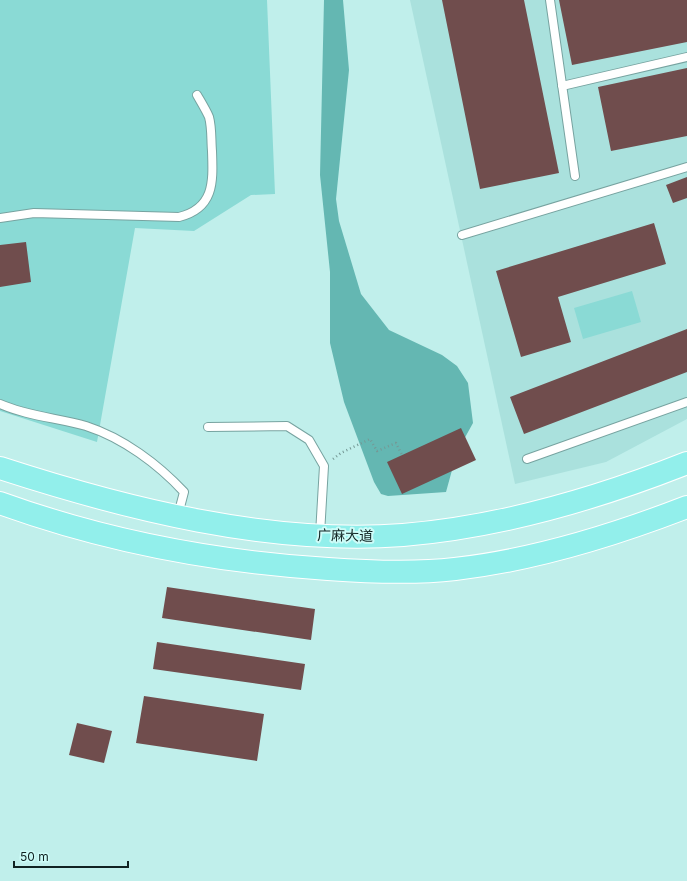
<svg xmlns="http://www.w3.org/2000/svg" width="687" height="881" font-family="Inter,'Noto Sans SC',sans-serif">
<rect width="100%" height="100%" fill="#c0efeb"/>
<path fill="#aae1dd" d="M410 0H687V419L606 462 515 484Z"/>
<path fill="#8adad5" d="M0 0H267L275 194 251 195 194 231 135 228 97 442 0 411Z
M632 291 641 322 583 339 574 308Z"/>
<path fill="#64b7b2" d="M324 0H343L349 70 336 199 339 221 361 294 389 330 442 355 457 366 468 383 473 423 457 452 446 492 388 496 381 494 374 482 344 402 330 343V272L320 175Z"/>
<path fill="#704d4d" d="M442 0H524L559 173 480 189Z
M559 0H687V42L572 65Z
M687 68V136L611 151 598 87Z
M687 177V198L673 203 666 185Z
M654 223 666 264 558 297 571 342 521 357 496 271Z
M26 242 31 282 0 287V245Z
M687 329V372L524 434 510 397Z
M461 428 476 460 402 494 387 462Z
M167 587 315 609 311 640 162 618Z
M157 642 305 664 301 690 153 669Z
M144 696 264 714 257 761 136 743Z
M77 723 112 731 104 763 69 755Z"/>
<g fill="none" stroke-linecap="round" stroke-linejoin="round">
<defs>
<path id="service" d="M550 0 575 176
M562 86 687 57
M0 218 34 213 179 217C215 208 213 181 212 151 211 140 212 128 209 117 206 110 201 102 197 95
M462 235 687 167
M0 404C27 416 58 418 86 426 123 438 158 464 184 492L178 515
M208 427 287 426 309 440 324 466 320 534
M527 459 687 402"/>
<path id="primary" d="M0 468C126 509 269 545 403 535 501 527 596 499 687 463
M0 503C105 541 217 562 328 569 370 572 413 574 455 569 535 560 612 536 687 507"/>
</defs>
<use href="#service" stroke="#77a3a0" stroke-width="10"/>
<use href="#primary" stroke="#fff" stroke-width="24"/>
<path stroke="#759895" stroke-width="2.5" stroke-dasharray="1 3" stroke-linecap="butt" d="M333 459 341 453 370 439 377 451 396 443 402 455"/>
<use href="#service" stroke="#fff" stroke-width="8"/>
<use href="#primary" stroke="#92efeb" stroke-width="22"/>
</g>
<g text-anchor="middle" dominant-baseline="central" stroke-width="4" stroke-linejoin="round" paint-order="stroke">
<g font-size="14" fill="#102221" stroke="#cdfcf8">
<text transform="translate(345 535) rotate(1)">广麻大道</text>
</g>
</g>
<path d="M14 861v6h114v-6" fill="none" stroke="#102221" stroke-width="2"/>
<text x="20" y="861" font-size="12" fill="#102221" stroke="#cdfcf8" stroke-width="3" paint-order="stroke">50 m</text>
</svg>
